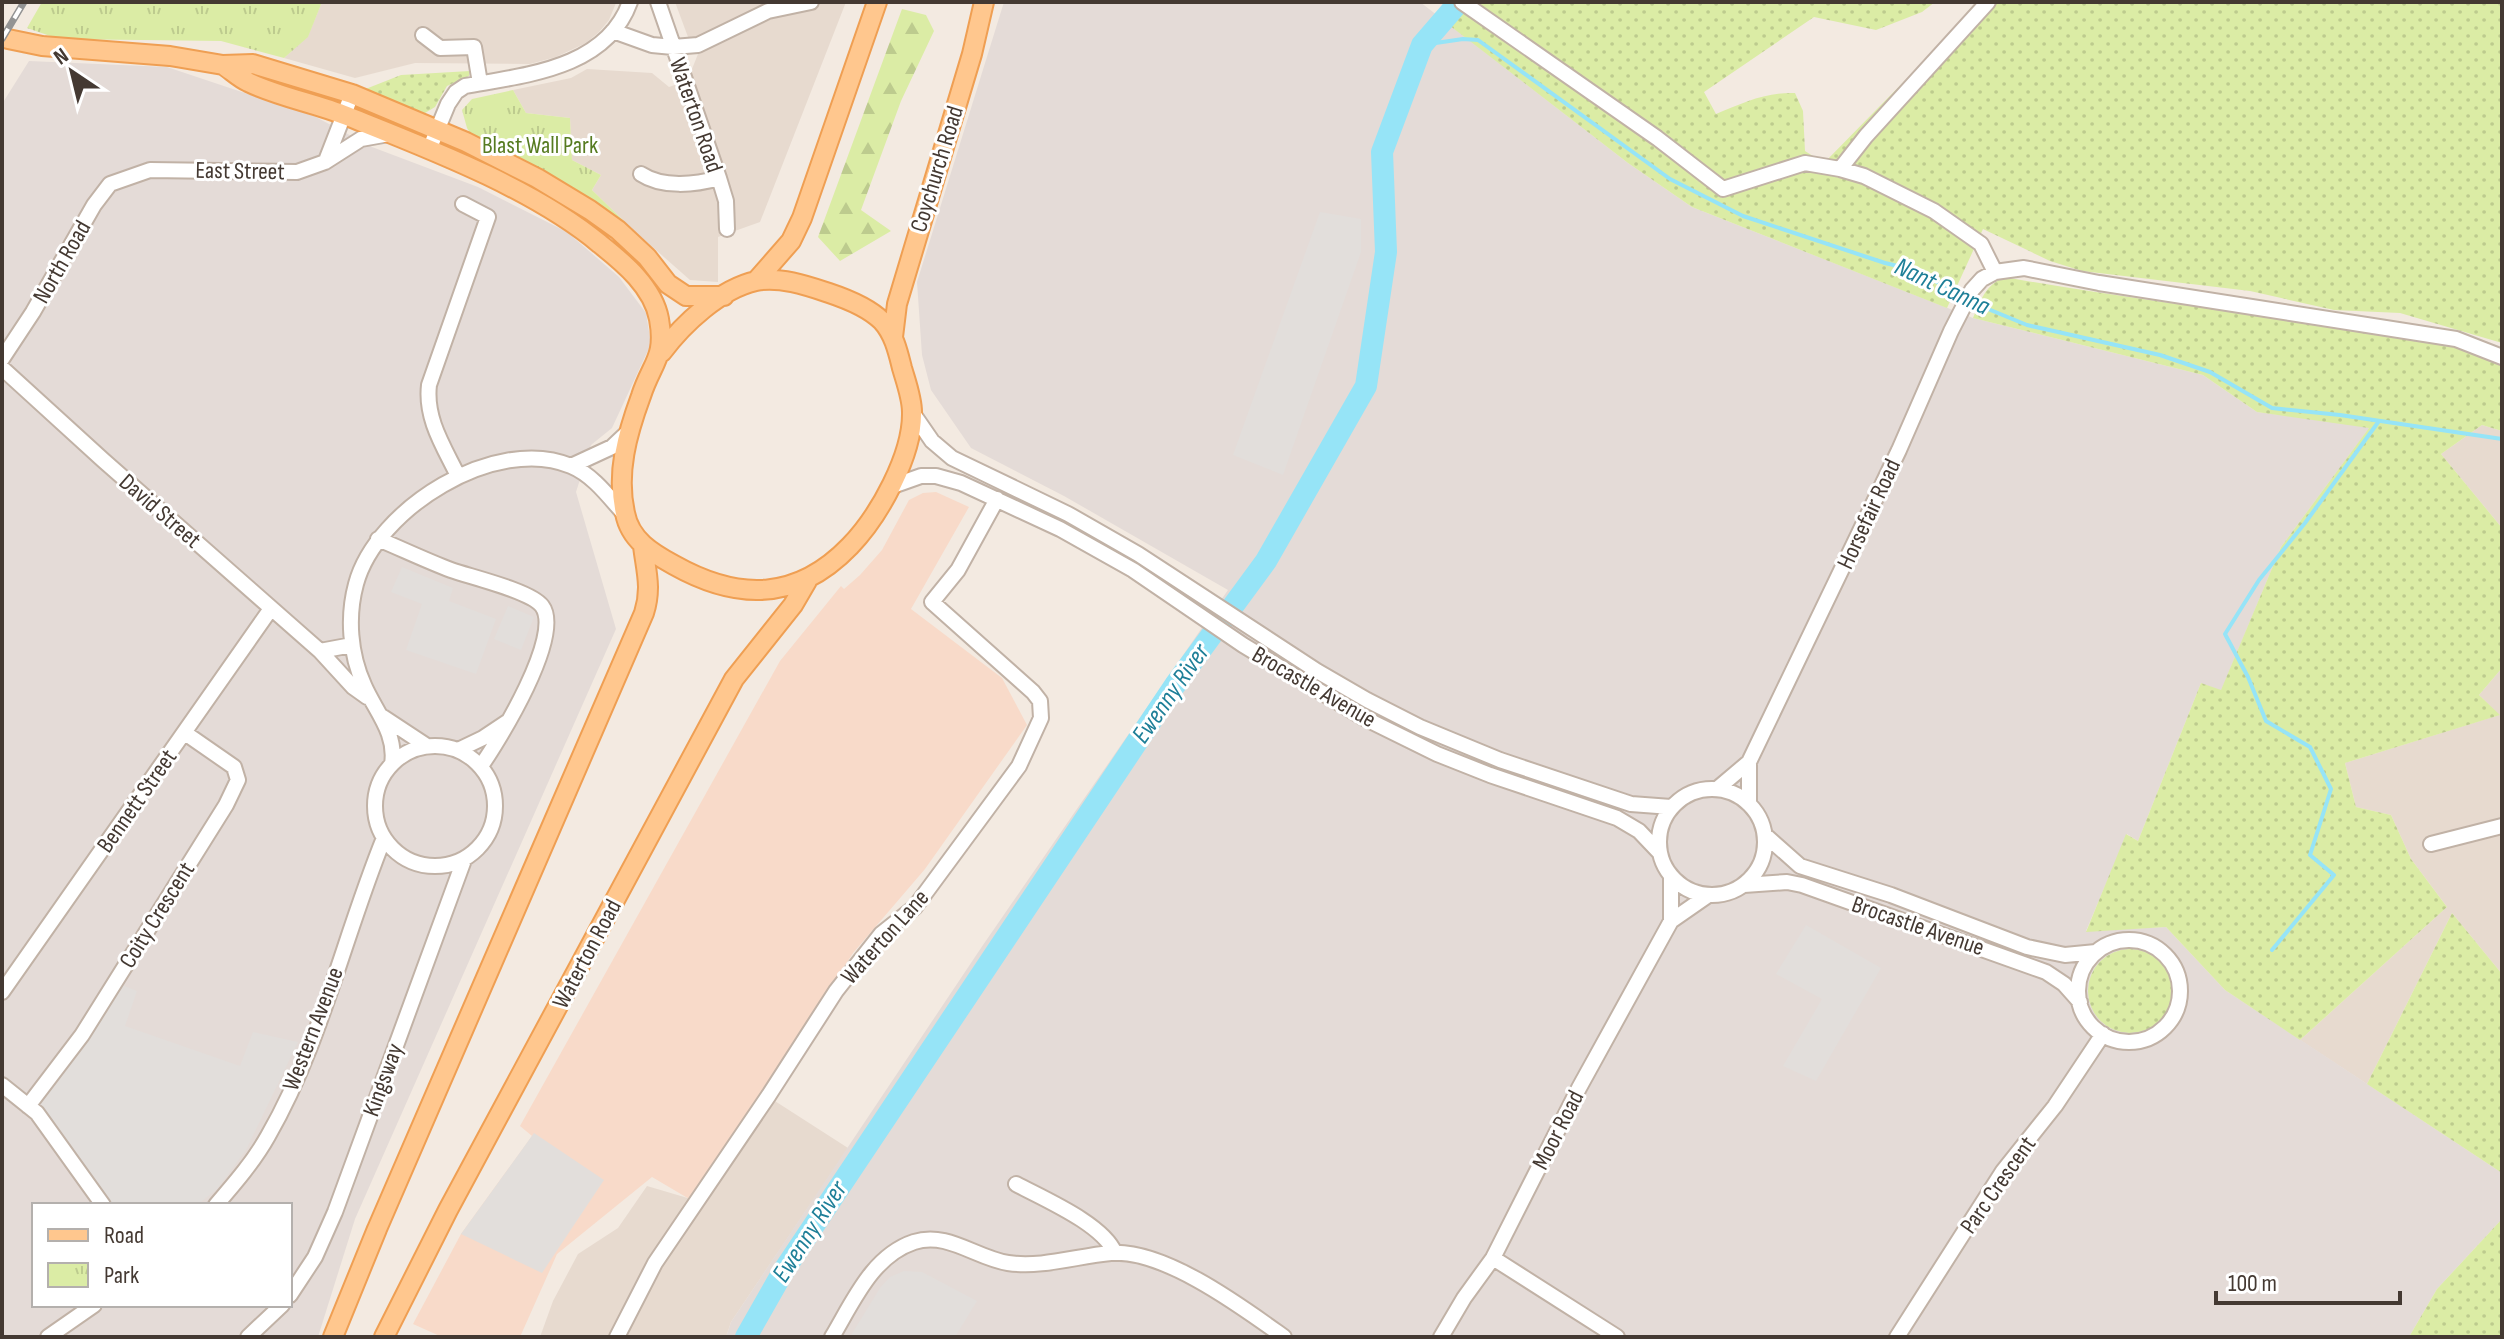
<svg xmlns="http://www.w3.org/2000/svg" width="2504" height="1339" font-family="'Sofia Sans Condensed',sans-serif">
<defs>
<pattern id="grass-dots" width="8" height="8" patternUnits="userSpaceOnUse" patternTransform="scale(2)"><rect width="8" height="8" fill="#dbeca5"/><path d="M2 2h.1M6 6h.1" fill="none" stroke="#bdcb8e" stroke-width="1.8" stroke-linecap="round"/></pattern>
<pattern id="forest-firs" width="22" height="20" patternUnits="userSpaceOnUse" patternTransform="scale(2)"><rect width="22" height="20" fill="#dbeca5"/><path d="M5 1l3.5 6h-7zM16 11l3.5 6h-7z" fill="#bdcb8e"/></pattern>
<pattern id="park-tufts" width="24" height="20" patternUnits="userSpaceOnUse" patternTransform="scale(2)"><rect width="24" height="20" fill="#dbeca5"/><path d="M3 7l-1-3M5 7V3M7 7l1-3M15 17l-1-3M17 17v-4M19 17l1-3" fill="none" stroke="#bdcb8e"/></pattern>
</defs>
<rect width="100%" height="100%" fill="#f3eae1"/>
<path fill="#e7dacf" d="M322 2H614L616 3 609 20 599 32 586 43 556 57 530 64 415 63 355 78 284 58 308 36Z
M675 2H846L760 222 718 237V282L690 280 631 228 592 190 601 175 572 160 570 118 526 113 513 90 571 78 587 69 652 73 669 87 692 79V69L698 54 688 37Z
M2482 425 2502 431V528L2441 454Z
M2502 668V974L2452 913 2367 1084 2300 1040 2447 907 2411 859 2391 815 2356 807 2345 763 2499 715 2479 695Z
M761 1092 848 1148 731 1322 726 1337H540L553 1301 578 1254 618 1228 647 1186 691 1199Z"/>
<path fill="#f8dac9" d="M936 492 969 507 911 609 1002 678 1027 725 925 869 853 953 691 1200 652 1177 557 1254 520 1337H442L413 1324 461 1234 532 1136 520 1126 780 661 841 586 844 589 860 575 882 550 909 500 923 493Z"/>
<path fill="#e4dbd7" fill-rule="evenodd" d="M1004 2H1420L1628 163 1692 207 1973 318 2203 375 2257 412 2370 427 2281 547 2221 691 2201 683 2138 841 2127 834 2086 931 2166 927 2225 990 2502 1173V1219L2437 1289 2409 1337H726L731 1322 983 945 1228 590 1064 496 971 448 931 390 922 355 917 282Z
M29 61 167 67 314 116 372 147 478 187 567 232 619 277 646 313 651 344 612 428 591 445 576 492 616 629 355 1219 318 1337H2V104ZM34 1205H290V1305H34Z"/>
<path fill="url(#grass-dots)" d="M1466 2H1935L1922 12 1876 30 1814 17 1704 92 1716 114C1743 103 1765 92 1795 93L1803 111 1805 151 1824 163 1931 54 1976 2H2502V343L2400 313 2334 310 2250 291 2082 271 2050 261 1983 229 1947 308 1692 207 1628 163 1449 25Z
M470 71 469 76 447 86 435 107 425 113 363 90 401 75Z
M2005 277C2112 297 2222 309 2330 326 2389 335 2448 339 2502 365V431L2482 425 2441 454 2502 528V668L2479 695 2500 715 2345 763 2356 807 2391 815 2411 859 2447 907 2300 1040 2225 990 2166 927 2086 932 2126 834 2138 841 2201 683 2221 690 2281 547 2369 428 2257 412 2203 375 1973 318C1981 300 1985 285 2005 277Z
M2452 913 2502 974V1173L2367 1084Z
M2088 991a42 42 0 1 1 84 0a42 42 0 1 1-84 0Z
M2502 1219V1337H2409L2437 1289Z"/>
<path fill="url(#forest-firs)" d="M902 9 926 15 934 31 901 101 861 210 891 231 840 261 818 237Z"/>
<path fill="url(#park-tufts)" d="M42 2H322L308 37 284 58 221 41 59 39 27 28Z
M513 90 526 113 570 118 572 160 601 175 592 190 631 228 630 230 473 138 467 128 462 110 472 99Z"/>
<path fill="#e2dedb" d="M1320 212 1361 219V252L1283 475 1233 455Z
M402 567 453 588 449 601 496 619 476 674 406 650 422 604 391 592Z
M508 606 534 617 521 650 494 639Z
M1806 925 1881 968 1816 1081 1783 1066 1822 999 1776 974Z
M117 983 137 991 125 1026 240 1066 253 1032 298 1042 246 1150 217 1189 197 1205H106L38 1112 36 1100Z
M534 1133 604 1180 542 1273 461 1234Z
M904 1271 922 1272 977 1301 955 1337H850L880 1288 890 1277Z"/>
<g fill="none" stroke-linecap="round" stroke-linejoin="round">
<path stroke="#96e4f7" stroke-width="4" d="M1422 45 1463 39 1478 40 1670 179 1743 216 1885 263 1919 271 1963 298
M1971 302 2027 325 2160 355 2210 372 2272 408 2340 415 2502 439
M2272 950 2334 875 2310 855 2331 789 2310 747 2266 721 2248 677 2225 634 2259 580 2305 523 2379 421"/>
<path stroke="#96e4f7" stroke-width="22" d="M746 1337 784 1270 1175 685 1266 561 1366 386 1386 252 1382 152 1422 45 1459 2"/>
<defs>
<path id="minor" d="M658 2 719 178 726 201 727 229
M1462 2 1657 138 1723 189 1805 163 1840 169 1864 176 1934 211 1981 244 1995 272
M613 31 652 45 673 47 698 45 768 11 811 2
M423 35 440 48 474 47 480 83
M429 150 448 104 456 92 465 86C525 75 606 69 630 2
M327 158 352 94
M1840 169 1866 136 1988 2
M641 174C662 188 695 185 719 178
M2 359 33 312 94 205 110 184 150 170 297 172 325 162 361 139 389 134
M2 368 103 460 320 651 353 687 367 697
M912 412 932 441 952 458 1068 514 1138 554 1317 671 1367 700 1420 727 1500 760 1631 804 1671 807
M571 466 612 447 630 430
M458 476C444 447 425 419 429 385L488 217 463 204
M890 487 921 476H936L961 483 1060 529 1133 570 1243 645 1364 718 1437 754 1490 775 1617 818 1639 831 1659 852
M378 539C402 549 427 561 451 570 471 577 531 591 542 606 564 635 499 740 481 766
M320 651 352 645
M383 717 427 746
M375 806a60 60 0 1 1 120 0a60 60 0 1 1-120 0Z
M458 750 483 738 507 722
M392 764C397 733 375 711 364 685 350 654 347 617 356 584 376 509 496 434 571 466 593 475 609 497 625 515
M1659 842a53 53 0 1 1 106 0a53 53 0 1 1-106 0Z
M1717 789 1749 762 1899 450 1951 331 1972 290 1982 279 1995 272 2024 268 2099 283 2456 339 2502 357
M1749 804V762
M1765 835 1800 866 1891 895 2027 947 2065 955 2096 952
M2431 844 2502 826
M1671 877V921
M1744 885 1787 882 1802 885 2046 972 2064 984 2080 1002
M2078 991a51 51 0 1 1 102 0a51 51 0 1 1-102 0Z
M2 992 270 610
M2 1085 37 1113 103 1205
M28 1106 82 1035 226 805 238 780 234 767 185 733
M1016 1184C1044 1199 1103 1224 1115 1253
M216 1205C235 1183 254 1161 268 1136 321 1044 344 936 384 838
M1493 1258 1617 1337
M290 1295 315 1257 335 1212 464 860
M48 1337 94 1305
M248 1337 282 1305
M617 1337 655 1263 769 1095 836 991 881 934 915 907 1019 766 1041 718 1040 701 1033 692 932 602 958 570 997 499
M832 1337C853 1302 872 1256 914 1242 947 1231 976 1258 1008 1263 1042 1268 1077 1256 1111 1253 1164 1249 1242 1307 1284 1337
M1441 1337 1464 1298 1493 1258 1579 1088 1671 921 1707 896
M1897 1337 2003 1171 2055 1106 2103 1034"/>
<path id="major" d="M8 39 42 46 170 56 223 65 253 64 352 94 466 142 537 178 590 210 618 230 647 257 668 284 686 296H724
M223 65C231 70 239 78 248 82 279 97 315 103 347 116 427 148 533 188 600 244 624 263 653 287 659 319 666 358 652 362 641 396 627 434 616 473 625 513 630 540 652 553 674 565 738 601 797 601 850 546 879 516 913 455 912 412 912 398 906 382 902 368 898 352 894 334 882 321 869 308 847 299 829 293 808 286 779 276 756 281 720 289 683 324 662 352
M756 281 791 241 802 218 877 2
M893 337 897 304 972 54 984 2
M333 1337 377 1229 644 613C652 588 646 571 643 546
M384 1337 448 1210 734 679 793 605 807 581"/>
</defs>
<use href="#minor" stroke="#c1b2a6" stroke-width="18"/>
<use href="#major" stroke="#ef9f53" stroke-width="22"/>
<use href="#minor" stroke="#fff" stroke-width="14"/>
<use href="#major" stroke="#ffc78e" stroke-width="18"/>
<defs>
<path id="rail" d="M2 39 24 2"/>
</defs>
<use href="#rail" stroke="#939393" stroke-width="7"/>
<use href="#rail" stroke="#fff" stroke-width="4" stroke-dasharray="12" stroke-linecap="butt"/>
</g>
<g text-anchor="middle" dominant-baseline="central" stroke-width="6" stroke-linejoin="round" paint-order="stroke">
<g font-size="24" fill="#443932" stroke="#fff">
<text transform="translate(696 115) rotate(71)">Waterton Road</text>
<text transform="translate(937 169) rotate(-73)">Coychurch Road</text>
<text transform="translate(240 171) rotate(1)">East Street</text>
<text transform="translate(62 262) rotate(-60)">North Road</text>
<text transform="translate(160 511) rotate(41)">David Street</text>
<text transform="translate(1869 514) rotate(-65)">Horsefair Road</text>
<text transform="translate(1314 687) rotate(30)">Brocastle Avenue</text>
<text transform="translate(137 801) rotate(-55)">Bennett Street</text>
<text transform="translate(157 915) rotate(-58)">Coity Crescent</text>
<text transform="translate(1918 926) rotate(19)">Brocastle Avenue</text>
<text transform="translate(885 937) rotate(-48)">Waterton Lane</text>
<text transform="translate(587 954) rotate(-62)">Waterton Road</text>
<text transform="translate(313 1029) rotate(-69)">Western Avenue</text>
<text transform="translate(383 1080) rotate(-70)">Kingsway</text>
<text transform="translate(1558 1130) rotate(-63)">Moor Road</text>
<text transform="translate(1998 1185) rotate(-55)">Parc Crescent</text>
</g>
<g font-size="24" fill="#567b20" stroke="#fff">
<text x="540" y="145">Blast Wall Park</text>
</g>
<g font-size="26" font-style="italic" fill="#1e7f98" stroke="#fff">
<text transform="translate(1942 287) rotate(25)">Nant Canna</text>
<text transform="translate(1171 694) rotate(-55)">Ewenny River</text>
<text transform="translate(810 1232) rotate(-57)">Ewenny River</text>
</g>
</g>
<rect width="2504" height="1339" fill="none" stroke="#443932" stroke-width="8"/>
<rect x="32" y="1203" width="260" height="104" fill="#ffffff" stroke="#b4b0ad" stroke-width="2"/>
<rect x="48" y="1229" width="40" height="12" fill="#ffc78e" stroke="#b4b0ad" stroke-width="2"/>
<text x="104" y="1243" font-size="24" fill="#443932">Road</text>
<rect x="48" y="1263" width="40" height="24" fill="url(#park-tufts)" stroke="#b4b0ad" stroke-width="2"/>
<text x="104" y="1283" font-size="24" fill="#443932">Park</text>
<g transform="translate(72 72) rotate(325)" stroke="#ffffff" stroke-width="6" paint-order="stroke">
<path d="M0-6L14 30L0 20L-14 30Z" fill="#443932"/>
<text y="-12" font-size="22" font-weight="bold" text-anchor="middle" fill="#443932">N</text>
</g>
<path d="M2216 1291v12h184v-12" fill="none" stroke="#443932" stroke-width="4"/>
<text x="2228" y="1291" font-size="24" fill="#443932" stroke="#ffffff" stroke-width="6" paint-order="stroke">100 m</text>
</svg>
